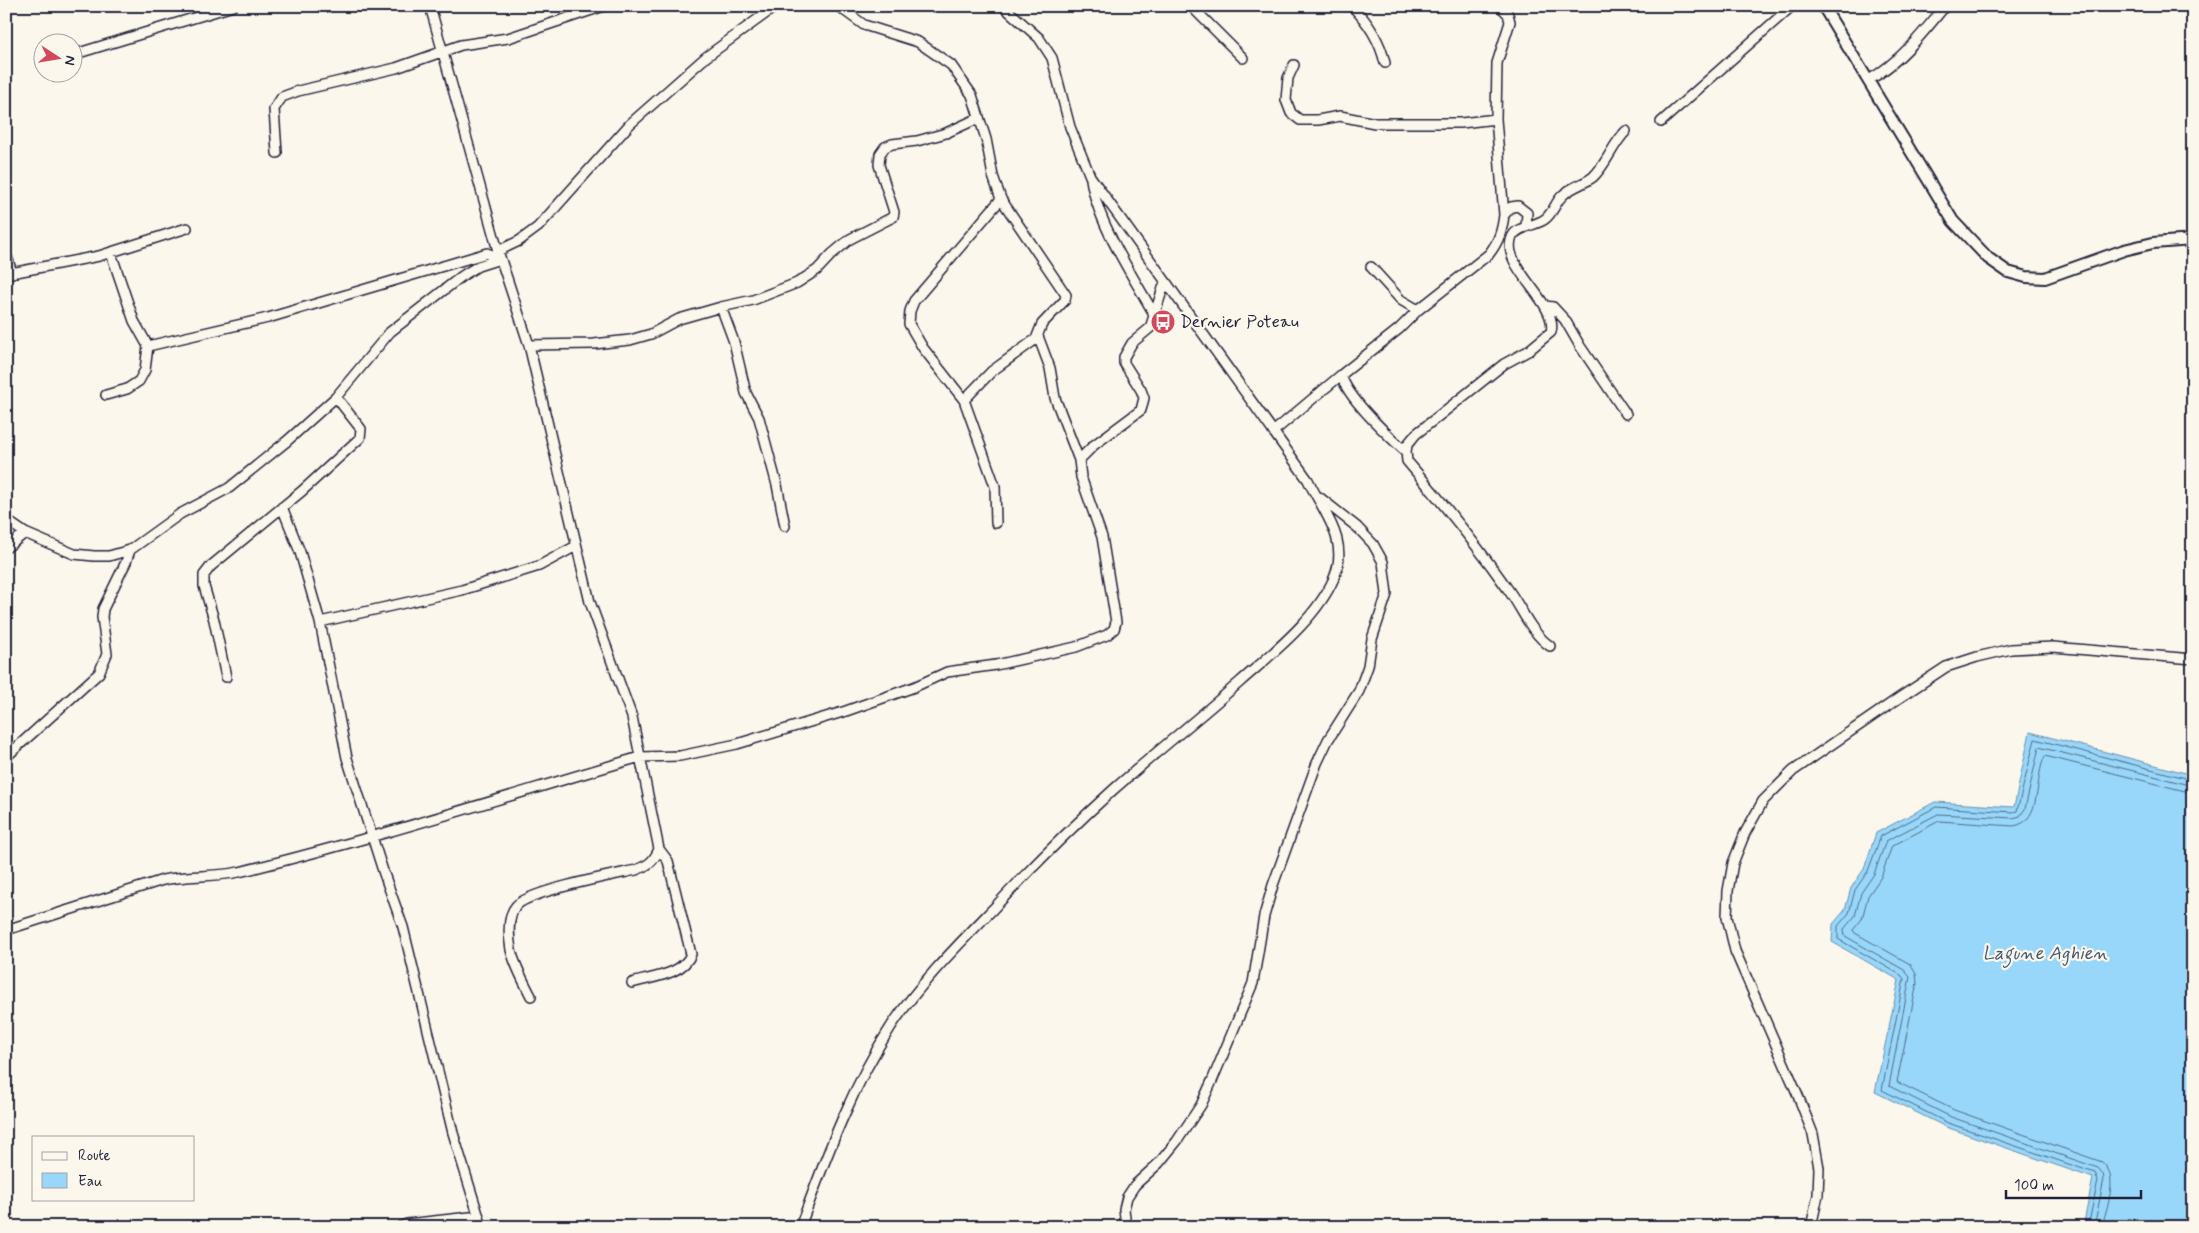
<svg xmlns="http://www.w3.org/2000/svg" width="2199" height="1233" font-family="Mynerve,sans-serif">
<rect width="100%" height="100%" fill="#fbf7ec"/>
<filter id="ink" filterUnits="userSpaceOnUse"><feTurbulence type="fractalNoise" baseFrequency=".02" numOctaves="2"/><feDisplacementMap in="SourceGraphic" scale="10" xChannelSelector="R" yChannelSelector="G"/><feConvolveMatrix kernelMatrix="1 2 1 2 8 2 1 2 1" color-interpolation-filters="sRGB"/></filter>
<g filter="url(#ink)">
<path fill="#98d7f9" stroke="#698fad" d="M2030 732 2193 775V1227H2083L2093 1178 1946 1127 1875 1092 1899 980 1832 942 1833 924 1845 910 1851 888 1864 869 1876 833 1935 802 2014 807Z"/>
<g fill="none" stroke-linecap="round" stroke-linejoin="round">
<path stroke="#516a87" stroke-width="1" d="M2088 1227 2098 1180 2095 1173 1948 1123 1882 1090 1904 979 1901 975 1838 939V926L1849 913 1855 890 1868 871 1881 836 1936 807 2013 812 2017 811 2035 739 2193 780
M2094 1227 2104 1179 2103 1174 2098 1168 1951 1117 1889 1086 1910 977 1904 970 1845 936 1844 929 1855 916 1861 893 1874 874 1886 841 1938 814 2013 818 2020 816 2025 809 2039 747 2193 786
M2102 1227C2106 1208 2120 1176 2102 1162L1954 1110 1897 1082 1917 983 1916 974 1910 964 1855 933 1853 930 1862 919 1868 896 1881 877 1892 846 1939 821 2013 826C2043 823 2034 776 2045 756L2193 793"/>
<defs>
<path id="minor" d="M430 6 498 251 529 345 590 602 632 717 659 849 668 861 691 954C683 975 651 977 632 983
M838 6 864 25 918 42 951 65 972 95 986 139 993 176 1001 199 1066 295 1065 300 1042 324 1036 339 992 371 964 400
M1191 6 1243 58
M1352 6C1368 22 1380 41 1385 63
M72 55 233 6
M1294 65 1288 78 1286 100 1291 113 1300 120H1318L1340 116 1375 123H1461L1496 119
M1869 80C1899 63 1924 32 1945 6
M1661 122 1792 6
M277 153 274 109 282 97 298 91 396 68 461 45 508 38 604 6
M1091 179C1097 223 1133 276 1155 316
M1504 215 1511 207 1518 206 1527 213 1526 227
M498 251 519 241 538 227 630 124 706 57 776 6
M6 253 12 273
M1371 267 1401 300 1418 310 1489 254C1499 241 1502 231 1504 215L1496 119 1497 63 1510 22 1508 14 1500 6
M6 274 99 256 187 228
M1545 306 1553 307 1565 320 1580 346 1626 414
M721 307 734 342 746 393 759 418 777 485 785 526
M1038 336 1050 368 1055 398 1079 460
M529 345 594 344 630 340 651 334 679 319 721 307 753 300 797 283 817 270 832 254 850 239 893 217 894 212 879 165 880 154 885 147 892 144 917 141 946 133 979 118
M148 346 268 318 487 253 492 255 491 261
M1341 375C1348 399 1387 434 1406 452
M106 395 127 389 139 381 145 370 148 346 134 321 111 253
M1273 432 1341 375 1399 329 1418 310
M282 507 300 552 320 622 347 758 383 871 403 927 453 1133 482 1227
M6 520 25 533
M996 523 995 486 964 400 923 348 909 324 910 311 914 301 1001 199
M6 548 25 533 74 554 94 556H109L130 550 180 514 229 488 287 441 336 397 390 332 462 276 478 266 500 259
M320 622 462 590 539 566 576 546
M1550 646C1530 632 1522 608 1507 588 1476 544 1442 502 1407 461L1406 452 1407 445 1416 434 1504 364 1528 351 1551 332C1559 303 1499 266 1512 237 1517 226 1536 226 1545 219 1553 213 1556 201 1563 195 1571 187 1584 184 1593 177 1607 164 1612 145 1626 131
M226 677 214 620 204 586V575L211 566 302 491 360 438 361 429 336 397
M6 757 99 673 107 654 102 617 103 609 126 562 130 550
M6 930 163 880C188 875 216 877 239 872 374 839 507 796 640 757L680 756 737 744 846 711 914 687 947 672 996 665 1076 647 1107 635 1114 629 1116 622 1102 537 1081 477 1079 460 1094 445 1141 410 1144 398 1141 390 1124 363V357L1132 343 1150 328 1165 282
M531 996C524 982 515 966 511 950 509 938 507 916 516 906 528 891 614 875 636 870 649 865 654 861 659 849
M400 1227 407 1224 479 1216
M800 1227C826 1157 851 1088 892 1025 921 982 957 946 993 909 1031 868 1071 828 1113 790 1155 753 1199 718 1241 681 1274 652 1317 618 1334 578 1350 540 1323 512 1308 480L1090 176 1070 127 1052 58 1039 38 1003 6
M1126 1227 1124 1209 1127 1197 1135 1185 1159 1163 1177 1141 1201 1105 1212 1081 1253 983 1264 916 1273 885 1317 763 1328 740 1359 691 1368 666 1372 639 1387 594 1383 562 1373 544 1357 527 1319 497
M1811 1227 1818 1195 1819 1168 1813 1134 1797 1093 1735 951 1727 917 1728 891 1733 863 1745 833 1763 801 1793 771 1896 700 1946 667 1977 657 2011 649 2053 647 2193 659"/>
<path id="tertiary" d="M1823 6 1953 221 1988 258 2008 272 2026 277 2045 278 2124 250 2153 243 2193 240"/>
</defs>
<use href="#minor" stroke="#22223b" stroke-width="12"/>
<use href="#tertiary" stroke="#22223b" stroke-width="14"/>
<use href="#minor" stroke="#fbf7ec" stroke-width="9"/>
<use href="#tertiary" stroke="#fbf7ec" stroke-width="10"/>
</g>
</g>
<defs>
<symbol id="bus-disc" viewBox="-11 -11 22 22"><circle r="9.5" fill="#d1495b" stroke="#fbf7ec"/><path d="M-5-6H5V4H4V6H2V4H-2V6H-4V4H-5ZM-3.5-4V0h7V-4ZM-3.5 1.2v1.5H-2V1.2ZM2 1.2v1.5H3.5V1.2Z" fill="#fff"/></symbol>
</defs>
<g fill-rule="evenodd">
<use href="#bus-disc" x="1149" y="308" width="28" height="28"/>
</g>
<g text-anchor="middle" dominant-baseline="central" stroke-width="4.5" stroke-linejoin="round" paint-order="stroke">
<g font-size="18" fill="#22223b" stroke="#fbf7ec" text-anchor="start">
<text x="1180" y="322">Dernier Poteau</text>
</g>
<g font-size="19" font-style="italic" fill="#455874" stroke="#fbf7ec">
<text x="2045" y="953">Lagune Aghien</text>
</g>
</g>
<rect width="2199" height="1233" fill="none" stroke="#fbf7ec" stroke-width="25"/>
<rect x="12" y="12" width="2174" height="1208" fill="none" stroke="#22223b" stroke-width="2" filter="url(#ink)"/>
<rect x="32" y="1136" width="162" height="65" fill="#fbf7ec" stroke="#a4a2a5"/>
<rect x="42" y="1152" width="25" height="8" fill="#fbf7ec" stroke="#a4a2a5"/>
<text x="78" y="1160" font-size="15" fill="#22223b">Route</text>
<rect x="42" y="1173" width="25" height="15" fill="#98d7f9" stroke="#a4a2a5"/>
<text x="78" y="1186" font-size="15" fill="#22223b">Eau</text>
<g transform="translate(58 58) rotate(102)"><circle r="24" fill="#fbf7ec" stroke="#a4a2a5"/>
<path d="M0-4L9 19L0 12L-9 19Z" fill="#d1495b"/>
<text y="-8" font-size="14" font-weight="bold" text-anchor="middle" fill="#22223b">N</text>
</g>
<path d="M2006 1190v8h135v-8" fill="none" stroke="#22223b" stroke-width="2.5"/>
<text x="2014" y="1190" font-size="15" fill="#22223b" stroke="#fbf7ec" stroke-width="4" paint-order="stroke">100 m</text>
</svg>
